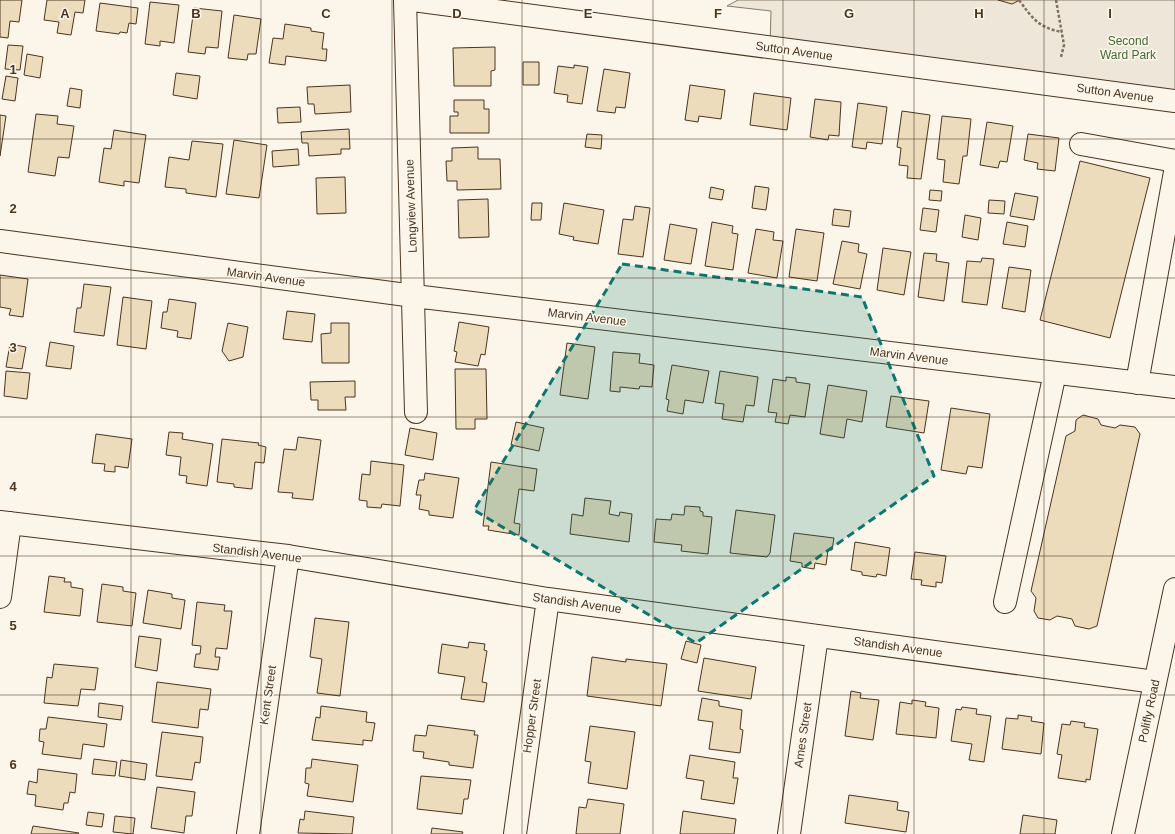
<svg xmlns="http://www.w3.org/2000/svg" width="1175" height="834" font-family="Helvetica,sans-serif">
<rect width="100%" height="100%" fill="#fbf6e9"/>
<path fill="#ede6d9" stroke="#887966" d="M738 0H1175V101L770 47 771 11 727 6Z"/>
<path fill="#ecdcbc" stroke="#4a3520" d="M0 0H22L19 22 10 21 8 38 0 37Z
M47 0H85L83 13 75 12 71 35 57 33 59 22 44 20Z
M998 0H1020L1012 4Z
M150 2 179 5 174 43 160 41V46L145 44Z
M100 3 138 8 136 24 129 23 127 33 120 32 119 34 96 31Z
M194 8 222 11 218 48 206 47 205 54 188 52Z
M234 15 261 19 256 54H248L247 60 228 58Z
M285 24 311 28V31L324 33 322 49H327L326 61 286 56 285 65 269 63 273 38 283 39Z
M8 45 23 46 20 70 5 69Z
M495 47V70L491 71V86H454L453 48Z
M27 54 43 57 40 78 24 75Z
M523 62H539V85H523Z
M574 65 588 67 582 104 567 102 568 95 554 93 558 66 574 68Z
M604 69 630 73 625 108 616 107 615 113 597 111Z
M176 73 200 76 197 99 173 95Z
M6 76 18 78 15 101 2 99Z
M350 85 351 112 315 114 314 104H308L307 87Z
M690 85 725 90 721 119 699 116 698 122 685 120Z
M70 88 82 90 80 108 67 106Z
M754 93 791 98 787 130 750 125Z
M815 99 841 102 839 136 829 135 828 140 810 137Z
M454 100H484V109H489V133H450V116H458V112H454Z
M858 103 887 107 882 144 867 142 866 149 852 147Z
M300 107 301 122 278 123 277 108Z
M902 111 930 115 921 179 907 178 908 166 899 165 901 148 897 147Z
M36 114 58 116 57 124 74 126 69 158 58 157 55 176 28 172Z
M0 115 6 116 0 156Z
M942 116 971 119 967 156H963L959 184 943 182 945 160 937 159Z
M987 122 1013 126 1007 162 1000 161 998 168 980 165Z
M349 129 350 149H341V154L309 156 308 143H302L301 132Z
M114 130 146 135 139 183 124 181V186L99 182 104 148 111 149Z
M587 134 602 135 601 149 585 147Z
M1028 134 1059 138 1055 171 1037 169 1038 163 1024 160Z
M234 140 267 145 259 198 226 194Z
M192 141 223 144 216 197 186 193V189L165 187 169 157 189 160Z
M478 147V159H500L501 189 457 190V181H447L446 161H452V148Z
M298 149 299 165 273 167 272 151Z
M1080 161 1150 178 1110 338 1040 320Z
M345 177 346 213 317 214 316 178Z
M755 186 769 188 766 210 752 208Z
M711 187 724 190 722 200 709 198Z
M930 190 942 191 941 201 929 200Z
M1015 193 1038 197 1034 220 1010 216Z
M488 199 489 237 459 238 458 200Z
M989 200 1005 201 1004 214 988 213Z
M532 203H542L541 220H531Z
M564 203 604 210 598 244 573 240 574 237 559 234Z
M635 206 650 208 643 257 618 254 623 219 633 220Z
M923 208 939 210 936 232 920 230Z
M834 209 851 211 849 227 832 225Z
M965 215 981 218 978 240 962 237Z
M712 222 733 226 732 233 738 234 733 270 705 266Z
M1007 222 1028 226 1025 247 1003 244Z
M670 224 697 229 691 264 664 260Z
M756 229 774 232 773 240 783 241 777 278 748 273Z
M796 229 824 233 817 281 789 277Z
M842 241 859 244 858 252 867 254 860 289 833 284Z
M883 248 911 252 904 295 877 290Z
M924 253 937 254 936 261 949 263 944 301 918 297Z
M982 258 994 259 987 305 962 302 967 261 981 262Z
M1009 267 1031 270 1025 312 1002 308Z
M0 275 28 279 23 317 9 315 11 309 0 307Z
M84 284 111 287 104 336 74 332 77 308H81Z
M123 297 152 301 146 349 117 345Z
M169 299 196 303 191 339 177 337 178 331 161 328 163 312H167Z
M287 311 315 314 312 342 283 339Z
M459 322 489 327 485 355 481 354 478 366 455 362 457 352 454 351Z
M228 323 248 327 243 357 229 361 222 351Z
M331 323H349V363H322L321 334 331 333Z
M50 342 74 346 71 369 46 366Z
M567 343 595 347 588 399 560 395Z
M10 344 26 347 22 369 6 367Z
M613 352 640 354 639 363 654 365 652 387 640 386 639 389 620 387V392L610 391Z
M672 365 709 371 703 403 685 400 683 414 667 411 669 400 666 399Z
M455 369H486L487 419H475V429H456Z
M6 371 30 373 27 399 4 396Z
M720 371 758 377 754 406 746 405 743 422 722 419 724 404 715 403Z
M786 377 796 378V382L810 384 805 417 790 415 788 424 775 422 777 413 768 412 773 379 786 381Z
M355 381V397H345L346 410H318V400H311L310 382Z
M828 385 867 391 862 422 847 419 844 438 820 434Z
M891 396 929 401 924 433 886 427Z
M951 408 990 414 982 468 968 466 966 474 941 470Z
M1083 415 1098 419 1101 425 1115 428 1120 425 1135 427 1140 434 1097 626 1089 629 1075 626 1072 619 1057 616 1050 620 1038 618 1034 611 1036 598 1031 591 1066 436 1075 431 1076 420Z
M516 422 544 428 539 451 511 445Z
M410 428 437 433 433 460 405 455Z
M169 432 183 433 182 439 213 444 207 486 186 483 187 476 179 475 181 457 166 455Z
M96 434 132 439 128 468 115 466V472L104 471 105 464 92 463Z
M298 437 321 440 313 500 292 498 293 493 278 492 284 449 296 450Z
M222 439 259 443 258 445 266 447 264 463 255 462 252 489 234 487V484L217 482Z
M371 461 404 465 400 506 382 504 381 508 367 507V501L359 500 362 474 370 475Z
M491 462 537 469 534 491 519 489 514 523 520 524 519 535 488 530 489 526H483Z
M425 473 459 478 453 518 429 515V511L419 509 421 495H416L419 480H424Z
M585 498 611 501 609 514 619 516 620 512 632 514 629 542 570 534 572 514 583 516Z
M685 506 700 507V511L703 512V516L712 517 708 554 681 551 682 545 654 542 656 519 671 520 672 514 684 515Z
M736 510 775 515 770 553 767 557 730 553Z
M794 533 834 538 832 550H828L826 565 815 563 814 569 802 567V563L790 561Z
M855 542 890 548 886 576 877 574 876 577 862 575V572L851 570Z
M915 552 946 556 942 583 936 582V587L921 585 922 580 911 579Z
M49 576 65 578 64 582H71V587L83 589 80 616 44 612Z
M102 584 123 587V591L136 593 132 626 97 622Z
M148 590 172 594V598L185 600 181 629 143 623Z
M197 602 225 605 224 611H232L227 649 216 648 215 657H220L218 670 194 667 196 654H200L201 646 192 645Z
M315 618 349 622 340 696 317 693 322 659 310 657Z
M139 636 161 639 157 671 135 667Z
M686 641 701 645 697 663 681 659Z
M469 642 485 644 484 650 487 651 482 682 487 683 484 702 461 699 465 677 438 673 442 644 468 648Z
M592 657 626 662V659L667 664 661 706 587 696Z
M704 658 756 667 751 699 698 691Z
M54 664 98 668 95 690 81 689 78 706 44 703 47 677 52 678Z
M157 682 211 689 208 710 200 709 198 728 152 722Z
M851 691 861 693 860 698 879 700 873 740 845 736Z
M702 698 719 701V706L742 710 740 729 743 730 740 753 709 749 713 722 698 720Z
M912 700 926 702 925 706 939 708 936 738 896 734 900 702 912 704Z
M99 703 123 706 121 720 98 717Z
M321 706 367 712 366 722 375 723 372 741 363 740V745L312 740 316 717 320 718Z
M962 707 977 709 976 714 991 716 984 762 969 760 972 744 951 741 956 709 961 710Z
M1018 715 1032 717 1031 721 1044 723 1041 754 1002 749 1006 718 1018 719Z
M48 717 107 724 104 747 83 744 81 759 42 754 44 742 39 741 40 729H46Z
M1071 721 1085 723 1084 727 1098 729 1090 780 1086 779V782L1058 778 1062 755 1057 754 1062 724 1070 725Z
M428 725 475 731 474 735H478L473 768 449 765V762L423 758 424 752 413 751 415 735 426 736Z
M590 726 635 732 627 789 588 783 591 762 585 761Z
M162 732 203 737 200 763 195 762 192 780 156 776Z
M690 755 735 762 733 778H738L734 804 701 799 704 781 686 778Z
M94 759 117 762 115 776 92 774Z
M312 759 358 765 353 802 307 796 309 784 305 783 306 768H311Z
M121 760 147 764 145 780 119 776Z
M38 769 77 774 75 793 70 792 68 803H64L63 810 35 806 36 795 27 794 29 781 37 783Z
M421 776 471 780 468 799H464L462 814 417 809Z
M157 787 195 792 192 816H186L184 833 151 828Z
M849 795 898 802 897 810 909 812 906 832 845 823Z
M588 799 624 804 620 834H576L579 807 586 808Z
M305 811 354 817 352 834 298 833 300 819 304 820Z
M683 811 736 819 734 834H680Z
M88 812 104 814 102 827 86 825Z
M1023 815 1057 820 1055 834H1020Z
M115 816 135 818 133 834 113 832Z
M33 826 79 833 78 834H31Z
M432 828 463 832 462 834H431Z"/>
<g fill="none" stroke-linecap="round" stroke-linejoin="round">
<defs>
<path id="minor" d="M405 0 416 412
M413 0 1175 101
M1081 144 1175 161
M0 241 414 296 1175 387
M1137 383 1175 172
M0 522 288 556 548 599 1155 682
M0 597 10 523
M1005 602 1055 373
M248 834 288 556
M515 834 548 599
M789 834 817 636"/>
<path id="major" d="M1123 834 1175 589"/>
</defs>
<use href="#minor" stroke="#4a3520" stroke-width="24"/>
<use href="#major" stroke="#4a3520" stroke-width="24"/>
<path stroke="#7f6f5c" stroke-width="2.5" stroke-dasharray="3 2" stroke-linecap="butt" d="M1019 0C1032 18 1039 28 1062 32
M1056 0 1064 45 1061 57"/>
<use href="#minor" stroke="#fbf6e9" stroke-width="22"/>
<use href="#major" stroke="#fbf6e9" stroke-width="22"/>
</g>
<path fill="#0f766e" fill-opacity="0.2" stroke="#0f766e" stroke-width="3" stroke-dasharray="8 5" stroke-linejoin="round" d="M622 264 862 297 934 476 696 643 474 510Z"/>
<path fill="none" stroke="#4a3520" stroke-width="1" stroke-opacity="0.55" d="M131 0V834M261 0V834M392 0V834M522 0V834M653 0V834M783 0V834M914 0V834M1044 0V834M0 139H1175M0 278H1175M0 417H1175M0 556H1175M0 695H1175"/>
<g text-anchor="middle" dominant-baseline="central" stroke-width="3" stroke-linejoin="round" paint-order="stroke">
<g font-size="12" fill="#436837" stroke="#fbf6e9">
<text x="1128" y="41">Second<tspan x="1128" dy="14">Ward Park</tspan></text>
</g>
<g font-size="12" fill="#4a3520" stroke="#fbf6e9">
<text transform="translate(794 51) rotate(8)">Sutton Avenue</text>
<text transform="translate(1115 93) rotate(8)">Sutton Avenue</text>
<text transform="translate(411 206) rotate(-92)">Longview Avenue</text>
<text transform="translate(266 277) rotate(8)">Marvin Avenue</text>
<text transform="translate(587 317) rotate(7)">Marvin Avenue</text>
<text transform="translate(909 356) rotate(7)">Marvin Avenue</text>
<text transform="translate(257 553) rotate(7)">Standish Avenue</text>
<text transform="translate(577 603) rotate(8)">Standish Avenue</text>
<text transform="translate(898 647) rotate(8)">Standish Avenue</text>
<text transform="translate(268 695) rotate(-82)">Kent Street</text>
<text transform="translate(1149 711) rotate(-78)">Polifly Road</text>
<text transform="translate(532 716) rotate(-82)">Hopper Street</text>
<text transform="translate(803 735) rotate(-82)">Ames Street</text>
</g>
</g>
<g font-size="13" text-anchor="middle" font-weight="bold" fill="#4a3520" stroke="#fbf6e9" stroke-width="3" stroke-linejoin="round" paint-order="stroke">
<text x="65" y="18">A</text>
<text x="196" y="18">B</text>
<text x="326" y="18">C</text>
<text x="457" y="18">D</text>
<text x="588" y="18">E</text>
<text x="718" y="18">F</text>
<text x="849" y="18">G</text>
<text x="979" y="18">H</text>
<text x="1110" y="18">I</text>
<text x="13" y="74">1</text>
<text x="13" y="213">2</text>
<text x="13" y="352">3</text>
<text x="13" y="491">4</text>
<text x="13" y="630">5</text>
<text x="13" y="769">6</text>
</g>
</svg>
